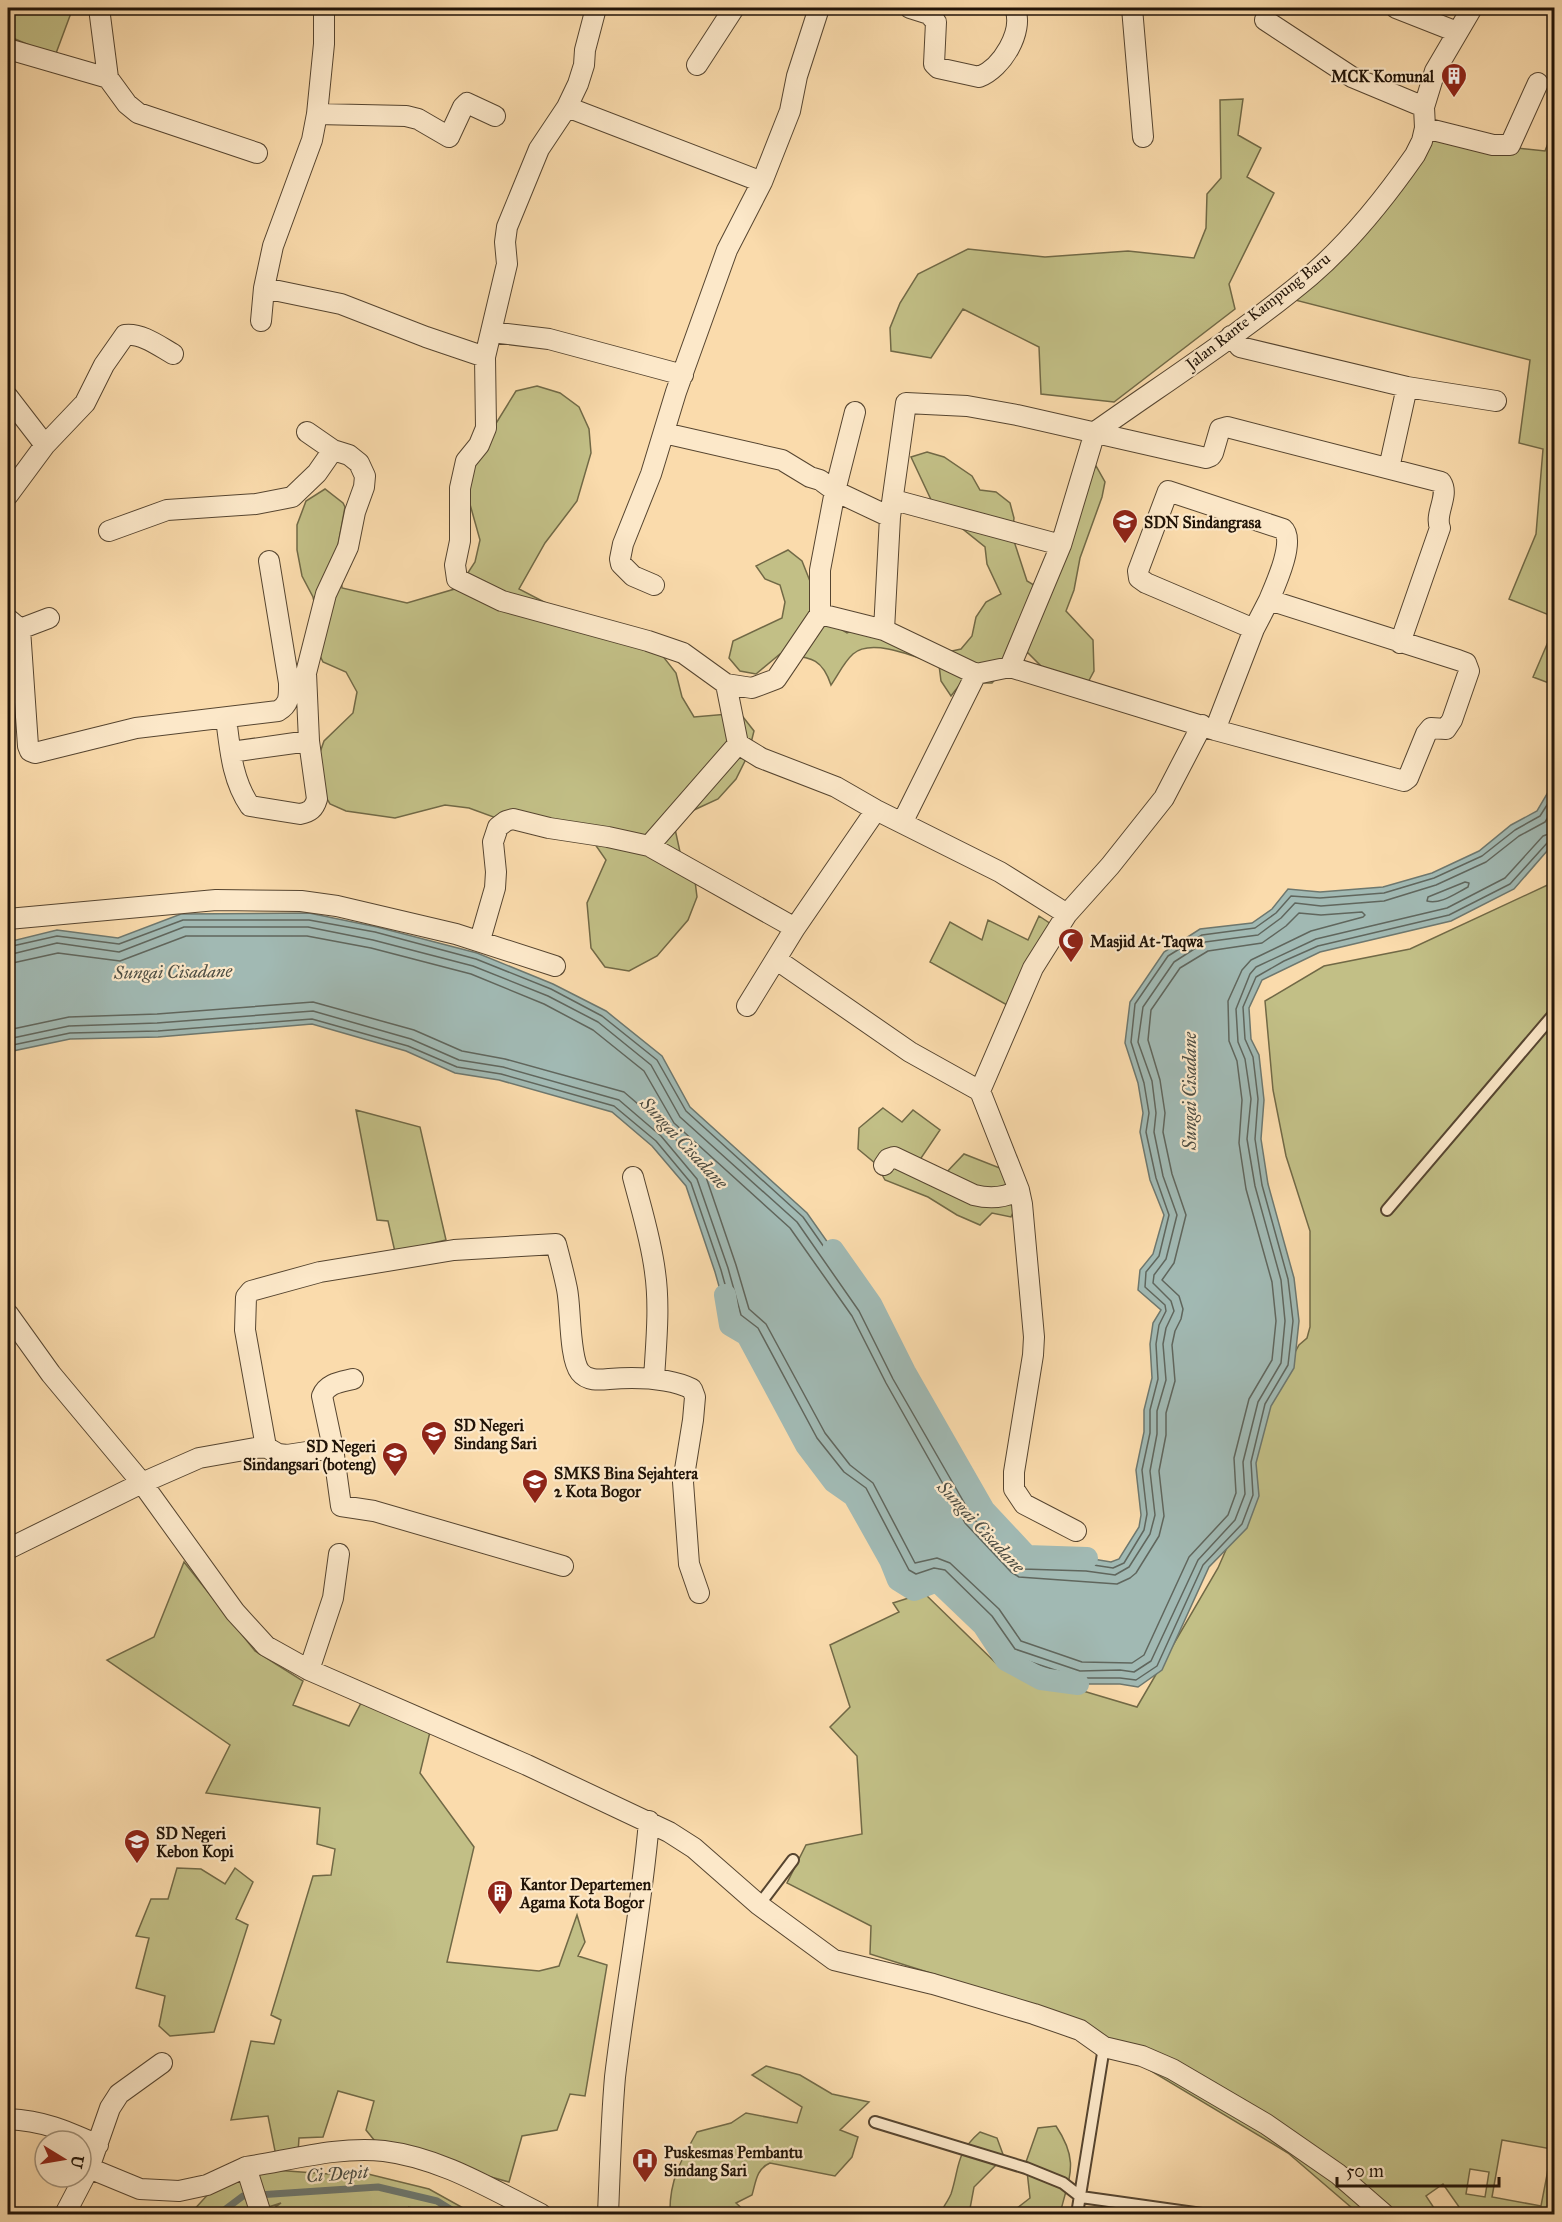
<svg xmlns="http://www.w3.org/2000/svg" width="1562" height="2222" font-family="'IM FELL Great Primer',serif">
<rect width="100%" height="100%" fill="#fadbac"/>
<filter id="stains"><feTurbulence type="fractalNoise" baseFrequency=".00333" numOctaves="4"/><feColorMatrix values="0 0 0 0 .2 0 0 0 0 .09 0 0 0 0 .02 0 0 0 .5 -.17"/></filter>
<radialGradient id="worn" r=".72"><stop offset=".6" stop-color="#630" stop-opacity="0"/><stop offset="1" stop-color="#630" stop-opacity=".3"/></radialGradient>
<path fill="#c2bf86" stroke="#716946" stroke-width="1.5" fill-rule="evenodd" d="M8 8H54L71 13 55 56 8 36Z
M1243 99 1238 135 1261 148 1247 177 1274 193 1229 284 1235 309 1114 402 1041 394 1039 347 963 309 931 358 891 351 890 328 900 303 918 274 968 249 1045 257 1128 251 1194 258 1206 228 1207 194 1221 178 1220 100Z
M1554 128V617L1509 599 1536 534 1543 449 1519 443 1530 360 1287 298 1344 252 1434 139 1545 151Z
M537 386 560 393 579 407 589 429 591 453 577 501 545 543 519 589 600 631 662 655 676 673 682 697 694 717 740 713 754 731 748 755 736 779 718 799 694 810 675 829 680 852 694 873 697 897 688 920 657 956 629 971 605 967 591 948 587 903 606 860 590 837 518 826 469 808 445 805 395 818 346 811 330 804 318 784V758L324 741 353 713 357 692 346 672 323 662 313 641 318 619 313 597 302 576 297 550V525L306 501 325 489 343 503 345 507 338 545 342 588 407 603 458 588 475 562 480 540 466 490 482 446 516 391Z
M927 452 944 457 972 476 980 490 996 492 1010 503 1014 518 1012 535 1027 581 1042 590 1086 480 1096 466 1105 482 1102 497 1080 558 1074 590 1066 611 1093 640 1094 671 1086 686 1053 678 1028 653 1013 659 992 683H961L951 696 941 681 939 665C918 658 872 637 853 654 844 662 838 675 831 685 821 655 808 658 780 654L756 674 740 671 729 658 733 641 782 618 785 602 780 585 765 579 756 566 788 550 802 561 821 609 832 624 847 633 862 626 943 653 961 649 972 636 976 617 986 602 1001 594 987 564 985 547 934 506 911 457Z
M1554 628V685L1533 677Z
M1554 882V2214H1464L1443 2184 1426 2196 1438 2214H1359L1288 2153 1051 2011 870 1954 871 1926 787 1883 806 1845 862 1834 857 1756 830 1727 850 1707 830 1645 899 1612 893 1603 924 1593 999 1666 1137 1707 1218 1568 1254 1486 1248 1475 1274 1390 1299 1345 1307 1338 1310 1327V1231L1286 1156 1273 1090 1265 1001 1324 966 1410 949ZM1502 2140 1552 2149 1541 2206 1492 2197ZM1470 2169 1489 2172 1485 2197 1466 2194Z
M1039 916 1051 924 1007 1005 930 962 950 922 982 940 988 920 1028 940Z
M883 1108 902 1122 913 1110 940 1130 919 1161 943 1176 964 1154 1010 1172 1019 1199 1011 1217 992 1213 980 1225 957 1215 928 1197 885 1180 876 1164 858 1149 859 1128Z
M356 1110 420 1127 446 1240 395 1252 388 1221 377 1220Z
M184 1562 255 1651 303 1681 293 1705 349 1726 361 1703 430 1732 420 1773 474 1847 447 1962 539 1971 559 1966 577 1915 585 1942 578 1956 607 1965 585 2096 570 2094 557 2130 522 2136 509 2182 379 2146 366 2130 374 2101 338 2091 323 2137 299 2138 298 2153 276 2156 268 2116 231 2120 251 2041 274 2044 281 2020 271 2015 313 1876 331 1875 335 1849 317 1844 320 1808 206 1793 230 1745 107 1660 154 1637Z
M177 1868 201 1869 225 1884 235 1868 253 1882 236 1919 248 1925 214 2032 170 2036 159 2026 165 1996 136 1988 149 1938 136 1936 151 1899H168Z
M766 2066 800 2075 832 2094 869 2102 840 2130 858 2137 852 2157 835 2176 770 2163C756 2169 756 2182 752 2195L736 2203 748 2214H670C669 2181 681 2160 697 2132L731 2123 746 2113 797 2123 802 2107 752 2075Z
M1056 2126C1080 2162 1069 2176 1060 2214H1017L1016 2209 1030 2198 1026 2162 1038 2128Z
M980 2132 997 2138 1004 2157 974 2187 969 2214H939C943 2208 948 2201 951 2194 960 2166 955 2154 980 2132Z
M260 2169 356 2176 364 2173 429 2189 474 2214H435L408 2207 420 2214H266L281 2203 259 2210 252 2214H190L212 2190Z"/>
<path fill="#a1b9b3" stroke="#6d776e" stroke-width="1.5" d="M1554 782V843L1514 889 1451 921 1320 952 1262 980 1249 1008 1251 1039 1259 1055 1264 1100 1261 1139 1268 1184 1294 1278 1299 1321 1294 1368 1271 1406 1256 1463 1259 1496 1247 1528 1209 1567 1162 1670 1138 1687 1120 1684H1078L1006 1660 983 1625 937 1581 914 1590 898 1580 855 1496 834 1482 806 1445 747 1335 730 1325 715 1272 686 1186 652 1146 612 1112 499 1080 455 1073 406 1051 312 1024 158 1037 70 1039 8 1052V942L57 930 118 938 181 914 309 913 377 927 477 953 553 984 606 1011 662 1056 690 1107 807 1213 871 1304 905 1372 984 1510 1027 1556 1087 1558 1111 1562 1119 1559 1139 1527 1141 1515 1136 1470 1144 1432V1410L1152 1378 1150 1344 1153 1323 1161 1310 1138 1290 1140 1270 1153 1254 1164 1215 1150 1180 1140 1132 1143 1113 1138 1083 1125 1043 1130 1002 1164 952 1200 929 1252 923 1272 909 1288 889 1320 892 1383 887 1432 873 1479 851 1511 825 1537 811Z"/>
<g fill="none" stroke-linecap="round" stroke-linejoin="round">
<path stroke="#60665d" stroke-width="1.5" d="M1465 882 1469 883 1468 887C1456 893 1440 905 1427 901L1428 897Z
M8 947 57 936 119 944 183 920H309L375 932 476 959 551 989 602 1016 657 1060 686 1111 803 1217 866 1307 900 1375 979 1514 1025 1562 1087 1564 1113 1568 1124 1563 1144 1530 1147 1514 1142 1470 1150 1433V1410L1158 1379 1156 1344 1159 1325 1166 1311 1165 1305 1145 1287 1146 1272 1159 1256 1169 1215 1156 1178 1146 1132 1149 1113 1144 1083 1131 1042 1135 1004 1168 956 1202 935 1255 928 1276 913 1291 896 1320 898 1384 893 1434 878 1482 856 1515 830 1540 816 1554 794
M8 955 57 943 119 952 184 927H308L373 940 473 966 548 996 598 1022 651 1065 680 1117 797 1222 859 1311 893 1379 973 1518 1023 1569 1086 1571 1115 1575 1129 1567 1150 1534 1155 1515 1150 1471 1157 1434V1411L1166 1380 1163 1344 1166 1328 1174 1311 1171 1301 1153 1283 1154 1275 1166 1259 1177 1215 1163 1176 1154 1132 1156 1113 1152 1081 1138 1042 1143 1007 1174 962 1205 942 1258 935 1281 918 1295 903 1321 906 1384 901 1436 885 1486 862 1519 836 1545 822 1554 808
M8 964 58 953 120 961 186 936H307L371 948 471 974 544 1004 593 1030 644 1071 674 1123 790 1228 852 1316 886 1383 965 1523 1011 1572 1019 1577 1117 1584 1130 1578 1136 1573 1159 1536 1164 1516 1159 1471 1166 1435V1413L1175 1381 1172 1345 1175 1331 1181 1319 1183 1309 1179 1296 1162 1280 1174 1263 1186 1215 1172 1174 1163 1132 1165 1113 1160 1080 1148 1040 1151 1010 1180 968 1208 951 1262 943 1286 926 1299 913 1321 915 1362 912 1365 915 1363 917 1311 931 1251 960 1242 970 1228 1001 1229 1041 1237 1061 1242 1100 1239 1143 1246 1189 1272 1282 1276 1321 1272 1360 1249 1399 1234 1458 1236 1493 1228 1515 1189 1557 1144 1655 1132 1663 1082 1662 1021 1641 999 1609 950 1563 937 1558 915 1563 873 1483 850 1465 825 1433 766 1324 749 1309 736 1265 705 1174 667 1129 624 1092 505 1059 462 1051 414 1030 313 1002 157 1014 69 1017 8 1030
M8 1039 69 1026 157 1023 313 1011 411 1039 459 1060 503 1067 619 1100 661 1136 697 1179 728 1268 741 1315 758 1328 817 1438 844 1472 866 1488 909 1570 916 1574 934 1568 945 1570 992 1616 1015 1649 1080 1671 1120 1670 1134 1672 1151 1661 1198 1560 1235 1520 1245 1494 1243 1462 1258 1402 1281 1363 1285 1321 1281 1280 1255 1186 1247 1139 1251 1099 1245 1059 1238 1042 1236 1009 1250 974 1256 967 1316 939 1447 908 1505 878 1543 836 1554 832
M8 1046 70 1033 158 1031 312 1019 408 1046 457 1067 501 1074 614 1106 656 1141 691 1183 721 1270 735 1320 752 1332 811 1442 838 1477 860 1493 903 1576 915 1583 934 1575 941 1576 987 1621 1010 1655 1079 1678H1120L1136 1680 1157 1666 1203 1565 1242 1524 1253 1495 1251 1462 1265 1404 1288 1365 1293 1321 1288 1279 1262 1185 1255 1139 1258 1099 1253 1057 1245 1039 1243 1007 1256 977 1284 961 1318 946 1449 915 1510 884 1548 842 1554 840"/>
<path stroke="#6d776e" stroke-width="7" d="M219 2214 243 2196 378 2187 437 2201 458 2214"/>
<path stroke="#a1b9b3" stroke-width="22" d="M833 1250 871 1304 905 1372 984 1510 1027 1556 1087 1558
M725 1295 730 1325 747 1335 806 1445 834 1482 854 1496 890 1560 898 1580 914 1590 937 1581 983 1625 1006 1660 1041 1679 1078 1684"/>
<defs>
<path id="service" d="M1387 1210 1554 1014
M759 1905 793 1860
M875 2122 1026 2168 1063 2183 1081 2197 1202 2214
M1077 2214 1104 2047"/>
<path id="minor" d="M99 8 108 78 127 104 138 113 257 153
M596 8 585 50 584 65 578 84 567 107 539 149 507 227 505 242 507 264 485 357 486 428 479 445 466 461 460 488V541L455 565 457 579 502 601 648 641 683 653 726 684 752 688 776 679 820 614 884 630 976 674 1010 667 1215 730 1404 781 1408 778 1426 734 1431 728 1446 729 1452 720 1469 671 1466 663 1458 660 1269 600 1254 629 1215 730
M910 8 929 14 936 22 934 64 938 68 979 77C1002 68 1024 32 1015 8
M1132 8 1143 137
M1396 8 1457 32
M1265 20 1352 77 1424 107
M8 49 108 78
M697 65 734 8
M567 107 762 182 790 111 797 76 819 8
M317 114 406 116 418 119 449 137 463 107 467 103 495 116
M1425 128 1493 145H1510L1538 83
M264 288 341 304 426 337 485 357
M261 321 264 288 273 246 312 140 317 114 324 44V8
M491 332 549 339 683 375
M1231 336 1240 347 1407 387 1496 401
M8 397 45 445 85 403 104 365 125 335C142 333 159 346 173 354
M1095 432C1167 381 1242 333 1310 276 1350 242 1385 198 1415 155L1422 141 1425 128 1424 107 1435 71 1472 8
M664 433 782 460 810 477 820 480 835 491 890 517
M1389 468 1407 387
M8 495 45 445
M894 500 1061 545
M109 531 167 510 256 504 292 497 317 473 333 450
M654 585 633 576 621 564 620 559 623 544 651 474 676 392 727 250 762 182
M820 614V570L835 491 855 412
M8 619 20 629 28 746 30 751 35 753 136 728 278 711C290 704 289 696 289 683L269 561
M20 629 49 618
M1254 629 1146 583 1139 578 1138 571 1168 491 1283 529C1296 540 1275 586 1269 600
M884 630 890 517 906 403 967 406 1017 415 1206 458 1211 456 1213 453 1220 429 1227 427 1441 482C1450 496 1434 513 1440 528L1400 643
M1010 667 1061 545 1095 432
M226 718C230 749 232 780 250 806L300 814C310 812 314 809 317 799L309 741 306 673 326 594 348 547 355 512 364 487 365 476 359 463 349 455 333 450 307 432
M738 744 761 758 836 787 876 810 1000 872 1067 914
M231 752 309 741
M902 823 976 674
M649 846 795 928
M8 919 216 900 301 901 337 906 456 934 555 966
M480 940 495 888 496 872 493 842 498 827 506 821 513 819 549 828 608 837 649 846 738 744 726 684
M777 960 910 1052 980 1091
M747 1006 795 928 876 810
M884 1165 888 1159 894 1157 974 1195C990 1199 1005 1198 1019 1190
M633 1177C641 1208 651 1239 655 1272 660 1307 656 1344 654 1379
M8 1314 51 1374 142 1483 235 1612 266 1646 309 1670 527 1765 669 1832 694 1848 759 1905 834 1960 933 1984 1034 2014 1080 2030 1104 2047 1142 2056 1172 2069 1266 2124 1338 2174 1384 2214
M353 1379C341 1382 327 1383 322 1396L333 1448 341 1506 374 1511 563 1566
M266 1447 245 1330 246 1297 251 1291 320 1272 454 1250 556 1244C560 1259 564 1274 567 1289 571 1308 569 1358 580 1372 587 1381 599 1380 609 1379 636 1377 667 1377 692 1389L695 1397 693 1420 683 1482 689 1564 699 1593
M1076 1531 1024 1504 1014 1489V1472L1033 1355 1034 1337 1022 1204 1019 1190 980 1091 1033 968 1067 914 1110 866 1164 798 1202 725
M8 1549 142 1483 199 1458 255 1448 266 1447 278 1454 287 1455 333 1448
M309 1670 333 1598 339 1554
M8 2119C44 2121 64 2130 98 2145
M246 2167C291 2160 339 2146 384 2151 441 2158 491 2189 541 2214
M89 2168 140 2189 179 2191 207 2185 246 2167 261 2214
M65 2214 89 2168 110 2108 119 2094 162 2063
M608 2214C610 2168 611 2123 615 2077 625 1991 642 1907 649 1821"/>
</defs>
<use href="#service" stroke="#564530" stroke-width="14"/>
<use href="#minor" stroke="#564530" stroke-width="22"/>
<use href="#service" stroke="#fce8c9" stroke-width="10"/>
<use href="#minor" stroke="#fce8c9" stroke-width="20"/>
</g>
<defs>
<symbol id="building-pin" viewBox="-11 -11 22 30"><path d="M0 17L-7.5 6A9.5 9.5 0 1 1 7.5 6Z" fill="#8f2418" stroke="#fce8c9"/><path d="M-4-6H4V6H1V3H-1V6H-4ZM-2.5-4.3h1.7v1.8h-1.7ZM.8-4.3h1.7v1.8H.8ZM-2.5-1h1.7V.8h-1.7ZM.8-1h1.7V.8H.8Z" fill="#fff"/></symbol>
<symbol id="school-pin" viewBox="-11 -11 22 30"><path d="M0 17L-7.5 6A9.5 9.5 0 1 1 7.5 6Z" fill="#8f2418" stroke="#fce8c9"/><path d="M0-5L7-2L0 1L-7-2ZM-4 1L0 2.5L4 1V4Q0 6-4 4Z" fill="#fff"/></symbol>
<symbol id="mosque-pin" viewBox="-11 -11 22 30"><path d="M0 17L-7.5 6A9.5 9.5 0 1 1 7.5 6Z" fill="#8f2418" stroke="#fce8c9"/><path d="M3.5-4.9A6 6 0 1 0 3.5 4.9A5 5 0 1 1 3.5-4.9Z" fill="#fff"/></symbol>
<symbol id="hospital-pin" viewBox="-11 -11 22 30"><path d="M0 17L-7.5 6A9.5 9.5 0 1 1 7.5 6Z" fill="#8f2418" stroke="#fce8c9"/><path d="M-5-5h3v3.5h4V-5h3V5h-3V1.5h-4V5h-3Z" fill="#fff"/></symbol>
</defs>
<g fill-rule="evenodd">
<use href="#building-pin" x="1439" y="61" width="30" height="40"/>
<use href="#school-pin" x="1110" y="507" width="30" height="40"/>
<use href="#mosque-pin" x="1056" y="926" width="30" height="40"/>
<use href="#school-pin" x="419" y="1419" width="30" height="40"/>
<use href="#school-pin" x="380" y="1440" width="30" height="40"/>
<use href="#school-pin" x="520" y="1467" width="30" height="40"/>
<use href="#school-pin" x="122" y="1827" width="30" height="40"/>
<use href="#building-pin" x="485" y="1878" width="30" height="40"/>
<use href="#hospital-pin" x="630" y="2146" width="30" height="40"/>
</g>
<g text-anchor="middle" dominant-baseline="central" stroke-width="4.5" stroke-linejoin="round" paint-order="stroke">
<g font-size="16" font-weight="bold" fill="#201307" stroke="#fce8c9" text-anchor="start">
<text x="1434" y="76" text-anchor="end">MCK Komunal</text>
<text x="1144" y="522">SDN Sindangrasa</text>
<text x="1090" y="941">Masjid At-Taqwa</text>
<text x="454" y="1425">SD Negeri<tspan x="454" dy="18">Sindang Sari</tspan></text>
<text x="376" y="1446" text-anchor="end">SD Negeri<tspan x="376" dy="18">Sindangsari (boteng)</tspan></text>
<text x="554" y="1473">SMKS Bina Sejahtera<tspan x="554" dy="18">2 Kota Bogor</tspan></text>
<text x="156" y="1833">SD Negeri<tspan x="156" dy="18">Kebon Kopi</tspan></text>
<text x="520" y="1884">Kantor Departemen<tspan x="520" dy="18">Agama Kota Bogor</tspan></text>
<text x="664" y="2152">Puskesmas Pembantu<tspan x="664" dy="18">Sindang Sari</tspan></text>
</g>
<g font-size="16" fill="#201307" stroke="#fce8c9">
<text transform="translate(1258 311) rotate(-38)">Jalan Rante Kampung Baru</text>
</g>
<g font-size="18" font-style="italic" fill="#4d4d43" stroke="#fce8c9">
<text transform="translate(173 972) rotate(-1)">Sungai Cisadane</text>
<text transform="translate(1190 1091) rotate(-90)">Sungai Cisadane</text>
<text transform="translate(684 1143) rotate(47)">Sungai Cisadane</text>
<text transform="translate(981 1527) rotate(47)">Sungai Cisadane</text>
<text transform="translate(337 2174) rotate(-4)">Ci Depit</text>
</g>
</g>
<rect width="1562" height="2222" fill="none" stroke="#fadbac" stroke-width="30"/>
<rect x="9" y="9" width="1544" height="2204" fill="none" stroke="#201307" stroke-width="3"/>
<rect x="15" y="15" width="1532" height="2192" fill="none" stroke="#201307" stroke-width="1.5"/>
<g transform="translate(63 2159) rotate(101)"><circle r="28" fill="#fce8c9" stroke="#a4937b" stroke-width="1.5"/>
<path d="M0-4.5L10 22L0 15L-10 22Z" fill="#8f2418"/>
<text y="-9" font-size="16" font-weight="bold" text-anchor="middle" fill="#201307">U</text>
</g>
<path d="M1337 2177v9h162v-9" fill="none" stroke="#201307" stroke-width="3"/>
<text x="1346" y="2177" font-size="18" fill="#201307" stroke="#fce8c9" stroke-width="4.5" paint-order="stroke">50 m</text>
<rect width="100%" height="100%" filter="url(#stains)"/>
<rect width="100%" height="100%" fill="url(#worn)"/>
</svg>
